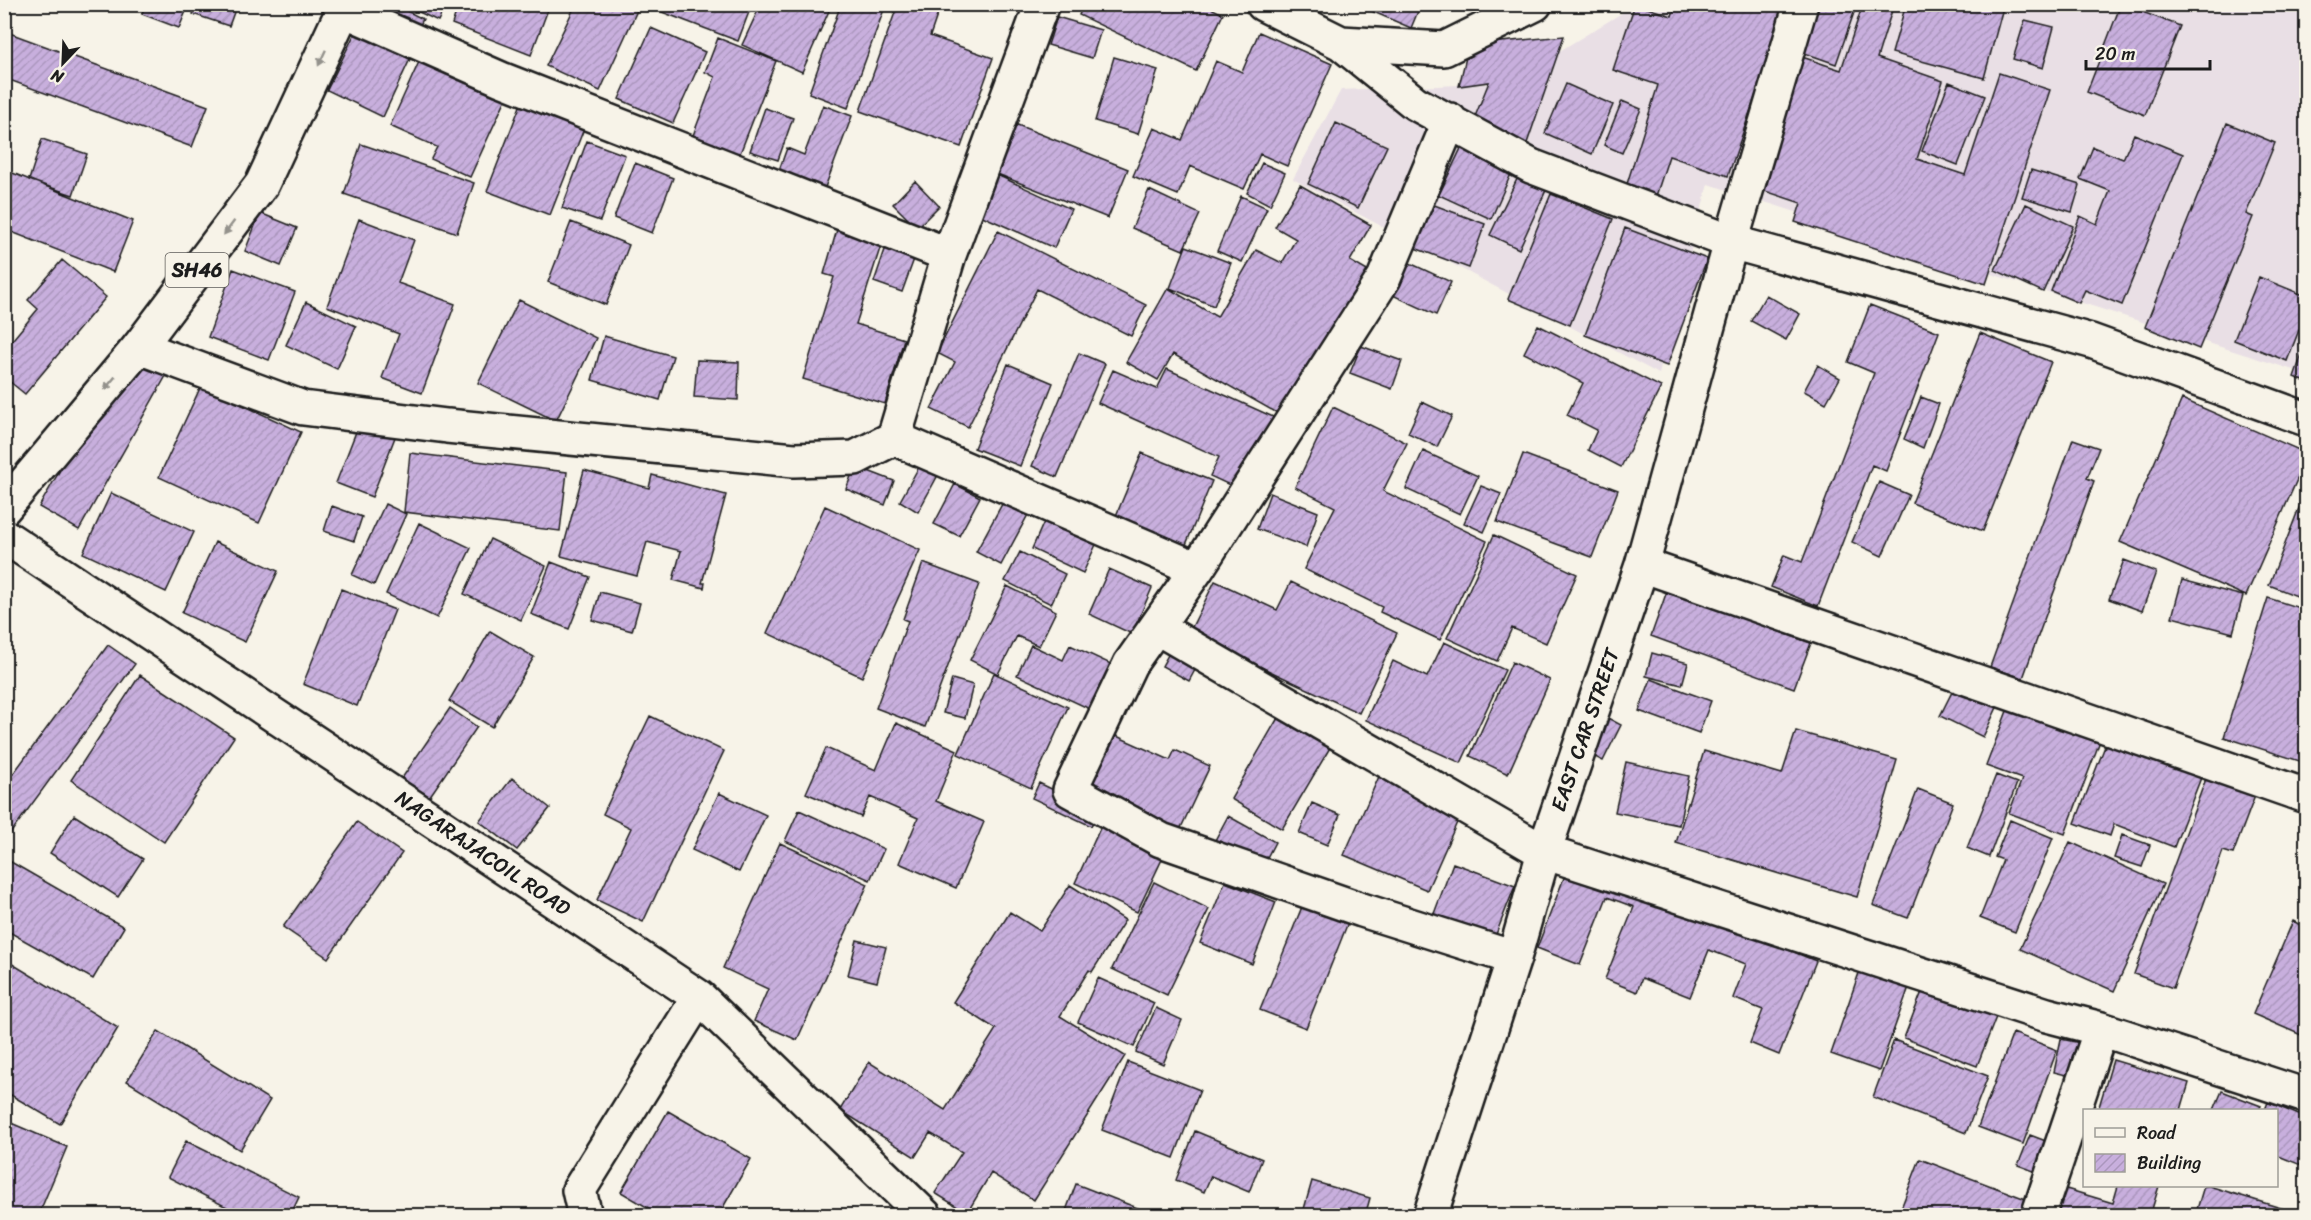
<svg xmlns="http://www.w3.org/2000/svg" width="2311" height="1220" font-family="Sriracha,sans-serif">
<defs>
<pattern id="building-hatch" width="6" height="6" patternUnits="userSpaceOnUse" patternTransform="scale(1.5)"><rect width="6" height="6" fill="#c8afdd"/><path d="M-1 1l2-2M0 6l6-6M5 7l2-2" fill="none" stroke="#ab96bd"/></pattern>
</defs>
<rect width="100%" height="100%" fill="#f7f3e8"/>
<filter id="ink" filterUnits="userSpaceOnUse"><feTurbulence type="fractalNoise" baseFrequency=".0167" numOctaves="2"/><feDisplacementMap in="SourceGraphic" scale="12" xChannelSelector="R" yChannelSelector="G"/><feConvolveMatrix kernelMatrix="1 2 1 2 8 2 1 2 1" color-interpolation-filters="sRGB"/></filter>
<g filter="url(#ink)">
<path fill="#e9dfe5" d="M1635 5H2306V374L1708 184 1659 374 1293 179 1341 90 1507 83Z"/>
<path fill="url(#building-hatch)" stroke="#1c1c1c" stroke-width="1.5" d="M145 4H189L179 28 142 14Z
M196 4H237L229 26 193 14Z
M367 4H393L423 19 415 35Z
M402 4H446L438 21Z
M459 4H550L531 55 452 24Z
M576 4H640L600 91 546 66Z
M665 4H752L738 41 662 12Z
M761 4H832L802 72 742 45Z
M841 4H886L848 108 809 93Z
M898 4H941L930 36 993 58 961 147 860 111Z
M1084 4H1203L1223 14 1196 71 1079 15Z
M1355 4H1421L1411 28Z
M1635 4 1672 16 1676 4H1787L1728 176 1669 156 1656 196 1626 187 1658 85 1613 70Z
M1813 4H1857L1836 64 1796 50Z
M1863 4H1894L1877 58 1943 81 1917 159 1965 175 1999 73 2050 90 1986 284 1795 222 1801 203 1756 188 1799 56 1841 70Z
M1906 4H2004L1984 78 1892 53Z
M2121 4 2180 26 2145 115 2087 92Z
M2168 4H2188L2186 11Z
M1057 17 1101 30 1092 58 1048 45Z
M2025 20 2054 27 2043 68 2013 59Z
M651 28 705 52 673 123 619 99Z
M4 31 208 106 192 147 4 78Z
M1259 32 1332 64 1287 166 1260 154 1244 189 1190 166 1178 195 1133 176 1154 128 1182 140 1216 61 1242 72Z
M355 33 410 59 383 117 327 90Z
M1564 36 1525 149 1470 129 1489 82 1459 86 1469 45Z
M718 38 776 61 739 156 692 138 715 77 705 72Z
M423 53 509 92 470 177 431 159 437 147 390 126Z
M1114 57 1158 70 1138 134 1095 121Z
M1949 82 1985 96 1958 165 1922 151Z
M1566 84 1613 105 1592 154 1545 133Z
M522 101 585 126 550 215 487 191Z
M1622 101 1641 109 1622 153 1604 145Z
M823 105 852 116 824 190 778 173 787 148 804 155Z
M765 108 793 118 778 160 750 151Z
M1336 123 1387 146 1358 208 1308 184Z
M2227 123 2275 143 2246 214 2253 217 2199 349 2145 327Z
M1015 124 1128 169 1108 218 995 173Z
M2134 134 2183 154 2122 305 2085 290 2079 303 2051 291 2080 216 2097 224 2110 191 2080 179 2093 147 2123 159Z
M42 139 87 154 73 195 29 180Z
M587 141 625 155 600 221 562 208Z
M1464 142 1515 165 1491 219 1439 195Z
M361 144 474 183 457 233 344 194Z
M635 163 673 178 652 233 614 218Z
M1262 163 1285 173 1270 205 1247 193Z
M5 170 133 221 113 272 4 229Z
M2031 170 2080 185 2072 212 2022 197Z
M997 175 1071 209 1054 248 980 215Z
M1519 175 1547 188 1519 249 1490 235Z
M915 181 939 206 917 228 893 204Z
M1300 185 1371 225 1350 261 1369 272 1286 418 1173 354 1158 380 1126 362 1168 288 1217 317 1256 250 1282 263 1296 239 1275 227Z
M1149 190 1200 214 1183 250 1132 228Z
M1551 194 1613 219 1570 325 1508 299Z
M1241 196 1267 208 1242 262 1217 251Z
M1429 203 1485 224 1469 268 1412 247Z
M2026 204 2073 226 2043 292 1995 270Z
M843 209 888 223 856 324 904 339 885 404 803 379 834 277 824 274Z
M260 213 297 228 281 266 245 251Z
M359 219 414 240 398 283 455 304 422 393 382 378 399 334 327 306Z
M571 222 629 245 606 305 548 282Z
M1625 228 1707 259 1667 366 1585 335Z
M998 231 1146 305 1131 336 1037 289 968 427 931 409 955 362 937 353Z
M889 238 918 248 902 292 874 282Z
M1186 246 1231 263 1214 306 1170 288Z
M1401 259 1451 282 1436 315 1386 292Z
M62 260 106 297 25 394 4 377V350L38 309 28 300Z
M233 269 295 292 269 360 208 337Z
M2259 277 2306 296V312L2287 361 2234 340Z
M1766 295 1800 314 1786 340 1751 321Z
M519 300 596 338 556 421 478 383Z
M306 302 356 326 337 369 286 345Z
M1870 305 1939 332 1886 471 1872 465 1818 606 1771 587 1784 555 1802 562 1874 373 1848 362Z
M1538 325 1661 387 1621 467 1588 450 1597 430 1567 415 1583 383 1524 353Z
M1980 333 2051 362 1983 531 1912 503Z
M604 336 673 356 660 400 592 380Z
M2306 343V382L2294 377Z
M132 344 171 367 79 530 39 507Z
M1361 346 1402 361 1392 389 1350 373Z
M1079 353 1105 364 1057 477 1032 466Z
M697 360 739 362 738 400 694 397Z
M1008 364 1053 383 1020 466 974 448Z
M1818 365 1840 378 1826 403 1804 391Z
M1167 369 1282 421 1249 494 1210 476 1219 457 1098 403 1113 370 1157 389Z
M201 386 301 432 259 523 159 477Z
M1921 397 1939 404 1923 448 1904 439Z
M2182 399 2306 453V459L2246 596 2120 542Z
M1422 402 1452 416 1437 447 1408 433Z
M1333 407 1407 443 1383 491 1487 541 1440 640 1380 612 1382 607 1304 569 1335 507 1295 487Z
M361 419 397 432 372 497 336 483Z
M2073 439 2099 448 2087 478 2094 481 2023 678 1990 667Z
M1423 451 1478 476 1460 514 1406 489Z
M410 453 567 472 560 531 404 512Z
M1142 453 1212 481 1183 552 1113 523Z
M1523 454 1618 490 1592 557 1497 522Z
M920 465 938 475 918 512 900 501Z
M855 466 894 481 885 505 846 489Z
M584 470 649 488 652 475 726 495 702 583H705L704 588 673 580 681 551 647 542 637 576 561 556Z
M1879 482 1909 495 1882 556 1852 542Z
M955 484 980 497 959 536 934 524Z
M1481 486 1501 494 1484 532 1464 523Z
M2306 490V587L2302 598 2269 585Z
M111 493 194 532 166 592 83 553Z
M1270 493 1318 512 1306 547 1257 529Z
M1007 495 1031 509 1001 565 976 552Z
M385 504 406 514 374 585 352 575Z
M332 506 362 517 354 541 324 531Z
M825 506 920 550 862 677 767 633Z
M1047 515 1099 538 1083 573 1032 549Z
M419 523 471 548 437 618 386 594Z
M1494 535 1577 574 1546 643 1512 628 1497 661 1447 638Z
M490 539 546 566 521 620 464 594Z
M215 542 278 571 245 642 182 613Z
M1020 552 1065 574 1051 604 1005 581Z
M2124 560 2156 572 2142 611 2109 599Z
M551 562 590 577 569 629 531 614Z
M923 563 979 584 925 727 876 708 908 621 903 619Z
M1109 569 1152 588 1132 634 1089 614Z
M2182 580 2243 596 2233 633 2172 617Z
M1215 581 1277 610 1291 582 1397 633 1359 713 1189 633Z
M1007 586 1056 611 1039 646 1017 636 998 674 970 660Z
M341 589 395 610 357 706 303 684Z
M1667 591 1811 643 1794 688 1651 636Z
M600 592 640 603 632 631 592 620Z
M2268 598 2306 610V763L2224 737Z
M490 631 534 657 492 727 449 701Z
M1175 642 1202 657 1189 681 1162 666Z
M1444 642 1505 670 1461 763 1366 720 1393 661 1427 677Z
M108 645 135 664 4 842V768L13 774Z
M1031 645 1063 660 1070 645 1113 665 1092 710 1017 675Z
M1652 653 1688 663 1682 685 1646 676Z
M1512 662 1550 680 1508 774 1470 756Z
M994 673 1068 707 1031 788 958 754Z
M140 675 234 737 164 842 71 780Z
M952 679 973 685 965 718 943 713Z
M1651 679 1711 701 1699 733 1639 711Z
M1958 680 2000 701 1983 737 1940 716Z
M2015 690 2106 725 2065 834 2009 813 2022 779 1986 766Z
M450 708 477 727 428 799 400 781Z
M1591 709 1621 725 1603 761 1573 746Z
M650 716 724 751 643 922 597 900 631 828 603 814Z
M1279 716 1331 746 1282 829 1231 799Z
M896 723 957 750 936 801 984 822 956 888 899 863 918 818 870 797 861 817 806 793 826 748 876 770Z
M1796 731 1897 760 1857 897 1676 843 1704 751 1782 774Z
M1112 734 1170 760 1175 750 1210 766 1178 834 1085 792Z
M2107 741 2211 752 2174 847 2114 824 2110 836 2075 823Z
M2215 754 2264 772 2233 854 2223 851 2173 988 2134 974Z
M1626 762 1689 776 1679 825 1615 812Z
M1381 772 1463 809 1427 890 1344 855Z
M1996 775 2017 783 1989 857 1967 848Z
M512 778 550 808 517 850 479 821Z
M1039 783 1098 811 1091 826 1032 798Z
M1918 789 1953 803 1908 918 1873 905Z
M719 793 766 815 739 872 692 850Z
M1312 803 1340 815 1327 845 1299 833Z
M799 810 884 849 870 880 785 841Z
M74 815 143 859 118 897 50 853Z
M1228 816 1275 842 1261 869 1213 844Z
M2010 820 2053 838 2015 932 1980 918 2003 860 1995 857Z
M357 822 402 853 328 958 283 927Z
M1102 824 1165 853 1137 912 1075 883Z
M2122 835 2150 845 2142 867 2114 858Z
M2070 842 2163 884 2114 991 2020 949Z
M780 843 868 884 797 1040 754 1021 768 989 723 968Z
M4 858 124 927 93 979 4 929Z
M1570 862 1816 961 1779 1055 1750 1043 1763 1010 1733 998 1746 964 1709 950 1690 997 1642 978 1637 992 1605 979 1634 907 1607 897 1580 965 1537 948Z
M1453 863 1515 886 1493 942 1432 919Z
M1154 882 1209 909 1167 995 1112 969Z
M1225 882 1276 902 1252 964 1200 943Z
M1070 885 1125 920 1092 972 1089 970 1060 1016 1125 1056 1034 1200 991 1173 967 1213 935 1193 962 1152 930 1133 915 1157 840 1110 869 1062 945 1110 996 1029 953 1002 1010 912 1040 931Z
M1306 897 1351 915 1306 1028 1260 1010Z
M2293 921 2306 928V1023L2301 1035 2253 1014Z
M857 940 886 947 877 982 848 975Z
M4 959 118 1028 60 1124 4 1091Z
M1860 970 1909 987 1879 1071 1831 1054Z
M1098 978 1154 1003 1134 1047 1078 1022Z
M1923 989 1996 1017 1977 1066 1904 1038Z
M1156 1008 1182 1020 1163 1064 1136 1052Z
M158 1031 270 1100 240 1150 127 1081Z
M2013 1033 2057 1050 2023 1144 1978 1127Z
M2061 1039 2090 1045 2082 1079 2054 1072Z
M1894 1040 1988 1076 1966 1133 1873 1097Z
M2113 1060 2189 1083 2181 1110H2098Z
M1128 1062 1200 1090 1174 1158 1102 1130Z
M2222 1091 2261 1106 2259 1110H2214Z
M2268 1102 2306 1118V1167L2276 1155V1110H2265Z
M668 1111 751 1159 718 1216H662L621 1192Z
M4 1120 67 1147 38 1216H4Z
M1195 1131 1262 1159 1249 1192 1211 1176 1204 1192 1176 1180Z
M2030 1135 2059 1146 2047 1176 2018 1165Z
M186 1141 299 1197 290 1216H244L168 1177Z
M1920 1159 2031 1201 2025 1216H1898Z
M1312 1181 1370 1198 1365 1216H1302Z
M1076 1184 1158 1216H1064Z
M2118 1186H2159L2150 1216H2055L2063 1188 2113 1203Z
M2204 1186H2209L2297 1213 2296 1216H2195Z"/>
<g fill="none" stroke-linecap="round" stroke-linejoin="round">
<defs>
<path id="minor" d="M1263 4 1341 43 1444 49 1535 4
M344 10 501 79 949 255
M1341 43 1415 103 1531 166 1731 242 2091 341 2306 419
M139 347 303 408 447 426 794 460 855 458 894 438 949 255 1042 4
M894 438 1197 569 1130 664 1070 790 1161 840 1362 910 1514 958
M4 536 699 997 925 1216
M1642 565 2306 796
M1197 569 1384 278 1450 120
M1156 627 1544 852 2047 1015 2101 1029 2306 1096
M585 1216 579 1190 699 997
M1430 1216 1514 958 1544 852 1642 565 1731 242 1801 4
M2038 1216 2101 1029"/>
<path id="major" d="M4 508 139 347 262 184 346 4"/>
</defs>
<use href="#minor" stroke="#1c1c1c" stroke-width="38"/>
<use href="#major" stroke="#1c1c1c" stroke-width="38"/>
<use href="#minor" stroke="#f7f3e8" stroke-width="33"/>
<use href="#major" stroke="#f7f3e8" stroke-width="33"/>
</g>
<defs><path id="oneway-solid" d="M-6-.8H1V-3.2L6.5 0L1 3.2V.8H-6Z" transform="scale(1.5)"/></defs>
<g fill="#94928c">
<use href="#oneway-solid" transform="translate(322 58) rotate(115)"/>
<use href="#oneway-solid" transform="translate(229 228) rotate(127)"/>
<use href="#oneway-solid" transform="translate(110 383) rotate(130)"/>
</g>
</g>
<g text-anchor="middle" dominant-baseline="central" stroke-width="6" stroke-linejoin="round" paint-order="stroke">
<rect fill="#f7f3e8" stroke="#5e5c59" stroke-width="1.5" x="165.5" y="253" width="63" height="34" rx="4.5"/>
<g font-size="20" font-weight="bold" fill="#1c1c1c">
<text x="197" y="270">SH46</text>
</g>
<g font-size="21" fill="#1c1c1c" stroke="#f7f3e8">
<text transform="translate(1585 730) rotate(-71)">EAST CAR STREET</text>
<text transform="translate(483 853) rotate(34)">NAGARAJACOIL ROAD</text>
</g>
</g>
<rect width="2311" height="1220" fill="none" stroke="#f7f3e8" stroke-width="24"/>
<rect x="12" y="12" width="2287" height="1196" fill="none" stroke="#1c1c1c" stroke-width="2" filter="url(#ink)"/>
<rect x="2083" y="1109" width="195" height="78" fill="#f7f3e8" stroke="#9f9d96" stroke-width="1.5"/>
<rect x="2095" y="1128" width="30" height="9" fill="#f7f3e8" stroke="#9f9d96" stroke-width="1.5"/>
<text x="2137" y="1139" font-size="18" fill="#1c1c1c">Road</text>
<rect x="2095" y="1154" width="30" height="18" fill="url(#building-hatch)" stroke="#9f9d96" stroke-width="1.5"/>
<text x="2137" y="1169" font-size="18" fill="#1c1c1c">Building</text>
<g transform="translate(63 63) rotate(203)" stroke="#f7f3e8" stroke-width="4.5" paint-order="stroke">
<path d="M0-4.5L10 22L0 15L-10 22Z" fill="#1c1c1c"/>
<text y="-9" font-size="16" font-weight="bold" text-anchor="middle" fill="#1c1c1c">N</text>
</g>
<path d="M2086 60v9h124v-9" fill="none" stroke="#1c1c1c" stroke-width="3"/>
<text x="2095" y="60" font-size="18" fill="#1c1c1c" stroke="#f7f3e8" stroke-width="4.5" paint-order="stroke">20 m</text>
</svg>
